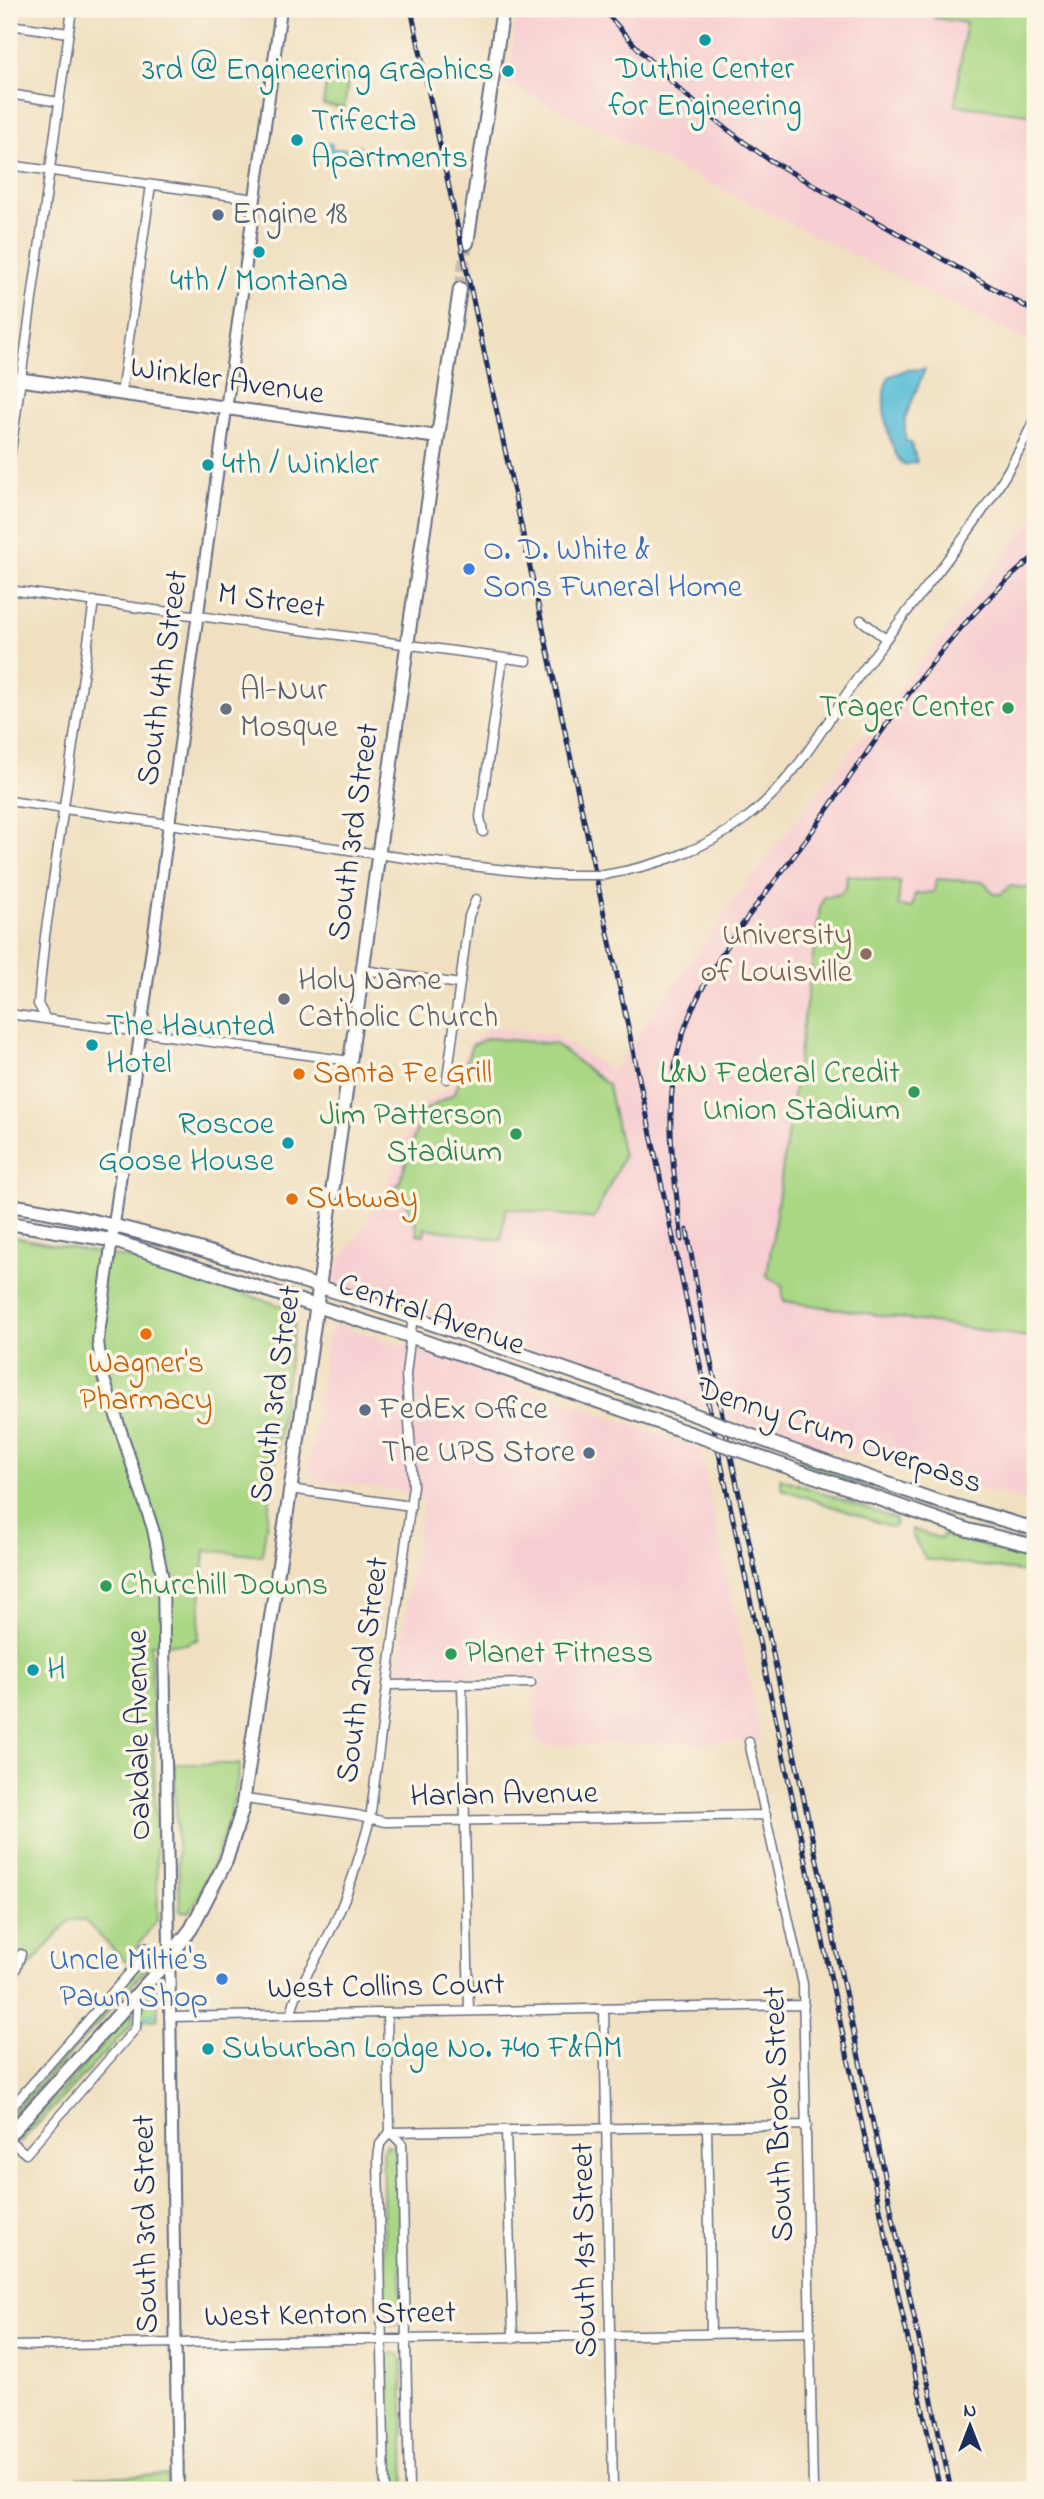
<svg xmlns="http://www.w3.org/2000/svg" width="1044" height="2499" font-family="'Indie Flower',sans-serif">
<rect width="100%" height="100%" fill="#fcf5e5"/>
<filter id="ink" filterUnits="userSpaceOnUse"><feTurbulence type="fractalNoise" baseFrequency=".0143" numOctaves="2"/><feDisplacementMap in="SourceGraphic" scale="14" xChannelSelector="R" yChannelSelector="G"/><feConvolveMatrix kernelMatrix="1 2 1 2 8 2 1 2 1" color-interpolation-filters="sRGB"/></filter>
<filter id="wash" filterUnits="userSpaceOnUse"><feTurbulence type="fractalNoise" baseFrequency=".00686" numOctaves="4" result="noise"/><feDisplacementMap in="SourceGraphic" scale="28" xChannelSelector="R" yChannelSelector="G"/><feGaussianBlur stdDeviation="1.57" result="paint"/><feColorMatrix in="noise" values="0 0 0 0 0 0 0 0 0 0 0 0 0 0 0 0 0 1.4 0 .05"/><feComposite in="paint" operator="in"/></filter>
<g filter="url(#wash)">
<rect width="100%" height="100%" fill="#f0e0c1"/>
<path fill="#f7cfd2" d="M517 9H1035V345L508 84Z
M1035 516V1503L782 1436 326 1283 382 1198 417 1109 453 1085 470 1043 490 1028 551 1034 613 1070 749 880Z
M336 1325 431 1354 700 1449 762 1741 542 1746 536 1740 535 1677H397L423 1500 401 1491 319 1480 309 1472 327 1337Z"/>
<path fill="#a9d784" stroke="#628371" stroke-width="2" d="M935 9H1035V115L955 105 966 23 934 18Z
M328 71 349 74 344 108 323 105Z
M847 875 900 882 898 906 912 908 915 894 934 892 936 879 984 882 994 894H1001L1011 886 1035 889V1338L784 1301 782 1286 767 1276 820 908 824 897 841 894 846 887Z
M488 1038 555 1044 608 1085 623 1157 594 1219 506 1208 501 1240 425 1228 424 1235 417 1234C418 1221 404 1197 392 1191L394 1185H399L422 1112 455 1093 472 1045Z
M9 1236 136 1260 289 1308 295 1320 262 1556 205 1550 198 1639 187 1644H151L158 1918 126 1962 84 1920H70L25 1971 9 1975Z
M543 1369 646 1405 644 1410 541 1374Z
M800 1459 950 1512 1009 1529 1008 1535 798 1465Z
M780 1478 896 1519 895 1526 891 1527 782 1489Z
M912 1529 941 1539 943 1535 1035 1560V1573L926 1559 912 1535Z
M174 1764H240C232 1817 217 1866 190 1912L180 1911Z
M153 1952 157 1957 9 2122V2116L64 2055 65 2050Z
M157 1986 158 2019 139 2021 141 2003Z
M133 2011 132 2024 20 2143 19 2138Z
M387 2144 388 2148 393 2144 398 2151 402 2318 397 2325H391L386 2321 382 2150Z
M391 2353 399 2354 402 2360 405 2490H388L386 2361Z
M167 2475V2490H78L77 2477Z"/>
<path fill="#59bdd7" stroke="#3a769a" stroke-width="2" d="M326 143 332 144V149H348L349 154 351 145 360 146 359 161 324 157Z
M925 369 905 418V440L911 443 917 462 904 465C888 451 876 393 890 376L906 370Z"/>
<g fill="none" stroke-linecap="round" stroke-linejoin="round">
<path stroke="#59bdd7" stroke-width="2.5" d="M142 2022 151 2013 156 2014"/>
</g>
</g>
<g filter="url(#ink)">
<g fill="none" stroke-linecap="round" stroke-linejoin="round">
<path stroke="#c5bdad" stroke-width="12" stroke-dasharray="12 6" stroke-linecap="butt" d="M460 289 467 243"/>
<defs>
<path id="minor" d="M9 25 69 33
M9 94 59 102
M9 165 255 199
M121 394 151 185
M9 466 72 9
M9 590 527 661
M861 620 886 639
M9 801 426 861
M483 832 480 817 503 658
M604 875C655 866 703 851 745 819 801 776 828 716 869 662 927 582 996 509 1035 417
M363 970 460 984
M9 1014 350 1061
M46 1019 38 1004 45 936 94 601
M447 1079 469 916 476 899
M290 1489 411 1506
M462 1683 469 2010
M387 1685 531 1683
M749 1742 803 1984 813 2490
M245 1799 357 1815 385 1822 766 1815
M9 1979 16 1969 21 1954
M604 2009 613 2490
M291 2015C296 1986 316 1962 328 1936 347 1899 359 1859 370 1819L413 1485 406 1374 413 1316
M169 2017 804 2005
M9 2110 140 1961 145 1947
M707 2127 711 2333
M506 2131 513 2338
M390 2132 807 2125
M390 2132 402 2144 409 2490
M9 2140 26 2154 136 2028 138 1993
M9 2346 811 2332
M385 2490 378 2158 380 2144 390 2132 387 2013"/>
<path id="secondary" d="M178 2490 163 1579 153 1529 102 1373 98 1341 281 9"/>
<path id="primary" d="M467 243 503 9
M9 378 438 437
M9 1205C110 1220 205 1250 302 1281 424 1320 545 1362 665 1404
M9 1223 111 1240 409 1336 672 1427
M774 1444 931 1499 1035 1529
M782 1465 968 1530 1035 1546
M9 2135 159 1970 191 1929 226 1861 242 1810 302 1412 411 617 460 289"/>
</defs>
<use href="#minor" stroke="#666d81" stroke-width="11"/>
<use href="#secondary" stroke="#666d81" stroke-width="14"/>
<use href="#primary" stroke="#666d81" stroke-width="16"/>
<use href="#minor" stroke="#fff" stroke-width="8"/>
<use href="#secondary" stroke="#fff" stroke-width="10"/>
<use href="#primary" stroke="#fff" stroke-width="12"/>
<defs>
<path id="rail" d="M411 9 940 2490
M603 9C652 68 705 116 768 159L1035 312
M687 1230 706 1339 951 2490
M682 1240C674 1174 662 1105 681 1040 704 962 766 896 813 830 881 735 943 630 1035 556"/>
</defs>
<use href="#rail" stroke="#1b2f5e" stroke-width="5"/>
<use href="#rail" stroke="#fcf5e5" stroke-width="2.5" stroke-dasharray="8" stroke-linecap="butt"/>
<defs>
<path id="minor-bridge" d="M426 861 552 875H604"/>
<path id="primary-bridge" d="M665 1404 774 1444
M672 1427 782 1465"/>
</defs>
<use href="#minor-bridge" stroke="#666d81" stroke-width="11" stroke-linecap="butt"/>
<use href="#primary-bridge" stroke="#666d81" stroke-width="16" stroke-linecap="butt"/>
<use href="#minor-bridge" stroke="#fff" stroke-width="8"/>
<use href="#primary-bridge" stroke="#fff" stroke-width="12"/>
</g>
</g>
<g fill="#0f9aa8" stroke="#fcf5e5" stroke-width="2.5">
<circle cx="705" cy="40" r="7"/>
<circle cx="508" cy="71" r="7"/>
<circle cx="297" cy="140" r="7"/>
<circle cx="259" cy="252" r="7"/>
<circle cx="208" cy="465" r="7"/>
<circle cx="92" cy="1045" r="7"/>
<circle cx="288" cy="1143" r="7"/>
<circle cx="33" cy="1670" r="7"/>
<circle cx="208" cy="2049" r="7"/>
</g>
<g fill="#5c6f8a" stroke="#fcf5e5" stroke-width="2.5">
<circle cx="218" cy="215" r="7"/>
<circle cx="365" cy="1410" r="7"/>
<circle cx="589" cy="1453" r="7"/>
</g>
<g fill="#3f7fe0" stroke="#fcf5e5" stroke-width="2.5">
<circle cx="469" cy="569" r="7"/>
<circle cx="222" cy="1979" r="7"/>
</g>
<g fill="#2e9e5b" stroke="#fcf5e5" stroke-width="2.5">
<circle cx="1008" cy="708" r="7"/>
<circle cx="914" cy="1092" r="7"/>
<circle cx="516" cy="1134" r="7"/>
<circle cx="106" cy="1586" r="7"/>
<circle cx="451" cy="1654" r="7"/>
</g>
<g fill="#6b7280" stroke="#fcf5e5" stroke-width="2.5">
<circle cx="226" cy="709" r="7"/>
<circle cx="284" cy="999" r="7"/>
</g>
<circle fill="#8d6e63" stroke="#fcf5e5" stroke-width="2.5" cx="866" cy="954" r="7"/>
<g fill="#e8710a" stroke="#fcf5e5" stroke-width="2.5">
<circle cx="299" cy="1074" r="7"/>
<circle cx="292" cy="1199" r="7"/>
<circle cx="146" cy="1334" r="7"/>
</g>
<g text-anchor="middle" dominant-baseline="central" stroke-width="7" stroke-linejoin="round" paint-order="stroke">
<g font-size="32" fill="#0d838f" stroke="#fcf5e5" text-anchor="start">
<text x="705" y="70" text-anchor="middle">Duthie Center<tspan x="705" dy="37">for Engineering</tspan></text>
<text x="494" y="71" text-anchor="end">3rd @ Engineering Graphics</text>
<text x="311" y="122">Trifecta<tspan x="311" dy="37">Apartments</tspan></text>
<text x="259" y="282" text-anchor="middle">4th / Montana</text>
<text x="222" y="465">4th / Winkler</text>
<text x="106" y="1027">The Haunted<tspan x="106" dy="37">Hotel</tspan></text>
<text x="274" y="1125" text-anchor="end">Roscoe<tspan x="274" dy="37">Goose House</tspan></text>
<text x="47" y="1670">H</text>
<text x="222" y="2049">Suburban Lodge No. 740 F&amp;AM</text>
</g>
<g font-size="32" fill="#4e5e75" stroke="#fcf5e5" text-anchor="start">
<text x="232" y="215">Engine 18</text>
<text x="379" y="1410">FedEx Office</text>
<text x="575" y="1453" text-anchor="end">The UPS Store</text>
</g>
<g font-size="32" fill="#1b2f5e" stroke="#fcf5e5">
<text transform="translate(227 382) rotate(8)">Winkler Avenue</text>
<text transform="translate(271 602) rotate(8)">M Street</text>
<text transform="translate(164 678) rotate(-82)">South 4th Street</text>
<text transform="translate(355 832) rotate(-82)">South 3rd Street</text>
<text transform="translate(431 1316) rotate(19)">Central Avenue</text>
<text transform="translate(277 1394) rotate(-82)">South 3rd Street</text>
<text transform="translate(839 1437) rotate(19)">Denny Crum Overpass</text>
<text transform="translate(364 1670) rotate(-82)">South 2nd Street</text>
<text transform="translate(140 1735) rotate(-91)">Oakdale Avenue</text>
<text transform="translate(504 1796) rotate(-1)">Harlan Avenue</text>
<text transform="translate(386 1988) rotate(-1)">West Collins Court</text>
<text transform="translate(780 2114) rotate(-92)">South Brook Street</text>
<text transform="translate(147 2224) rotate(-91)">South 3rd Street</text>
<text transform="translate(586 2250) rotate(-91)">South 1st Street</text>
<text transform="translate(330 2316) rotate(-1)">West Kenton Street</text>
</g>
<g font-size="32" fill="#366cbe" stroke="#fcf5e5" text-anchor="start">
<text x="483" y="551">O. D. White &amp;<tspan x="483" dy="37">Sons Funeral Home</tspan></text>
<text x="208" y="1961" text-anchor="end">Uncle Miltie's<tspan x="208" dy="37">Pawn Shop</tspan></text>
</g>
<g font-size="32" fill="#5b616d" stroke="#fcf5e5" text-anchor="start">
<text x="240" y="691">Al-Nur<tspan x="240" dy="37">Mosque</tspan></text>
<text x="298" y="981">Holy Name<tspan x="298" dy="37">Catholic Church</tspan></text>
</g>
<g font-size="32" fill="#27864d" stroke="#fcf5e5" text-anchor="end">
<text x="994" y="708">Trager Center</text>
<text x="900" y="1074">L&amp;N Federal Credit<tspan x="900" dy="37">Union Stadium</tspan></text>
<text x="502" y="1116">Jim Patterson<tspan x="502" dy="37">Stadium</tspan></text>
<text x="120" y="1586" text-anchor="start">Churchill Downs</text>
<text x="465" y="1654" text-anchor="start">Planet Fitness</text>
</g>
<g font-size="32" fill="#785e54" stroke="#fcf5e5" text-anchor="end">
<text x="852" y="936">University<tspan x="852" dy="37">of Louisville</tspan></text>
</g>
<g font-size="32" fill="#c56008" stroke="#fcf5e5" text-anchor="start">
<text x="313" y="1074">Santa Fe Grill</text>
<text x="306" y="1199">Subway</text>
<text x="146" y="1364" text-anchor="middle">Wagner's<tspan x="146" dy="37">Pharmacy</tspan></text>
</g>
</g>
<rect width="1044" height="2499" fill="none" stroke="#fcf5e5" stroke-width="35"/>
<g transform="translate(970 2426)" stroke="#fcf5e5" stroke-width="5" paint-order="stroke">
<path d="M0-5L12 26L0 18L-12 26Z" fill="#1b2f5e"/>
<text y="-10" font-size="19" font-weight="bold" text-anchor="middle" fill="#1b2f5e">N</text>
</g>
</svg>
